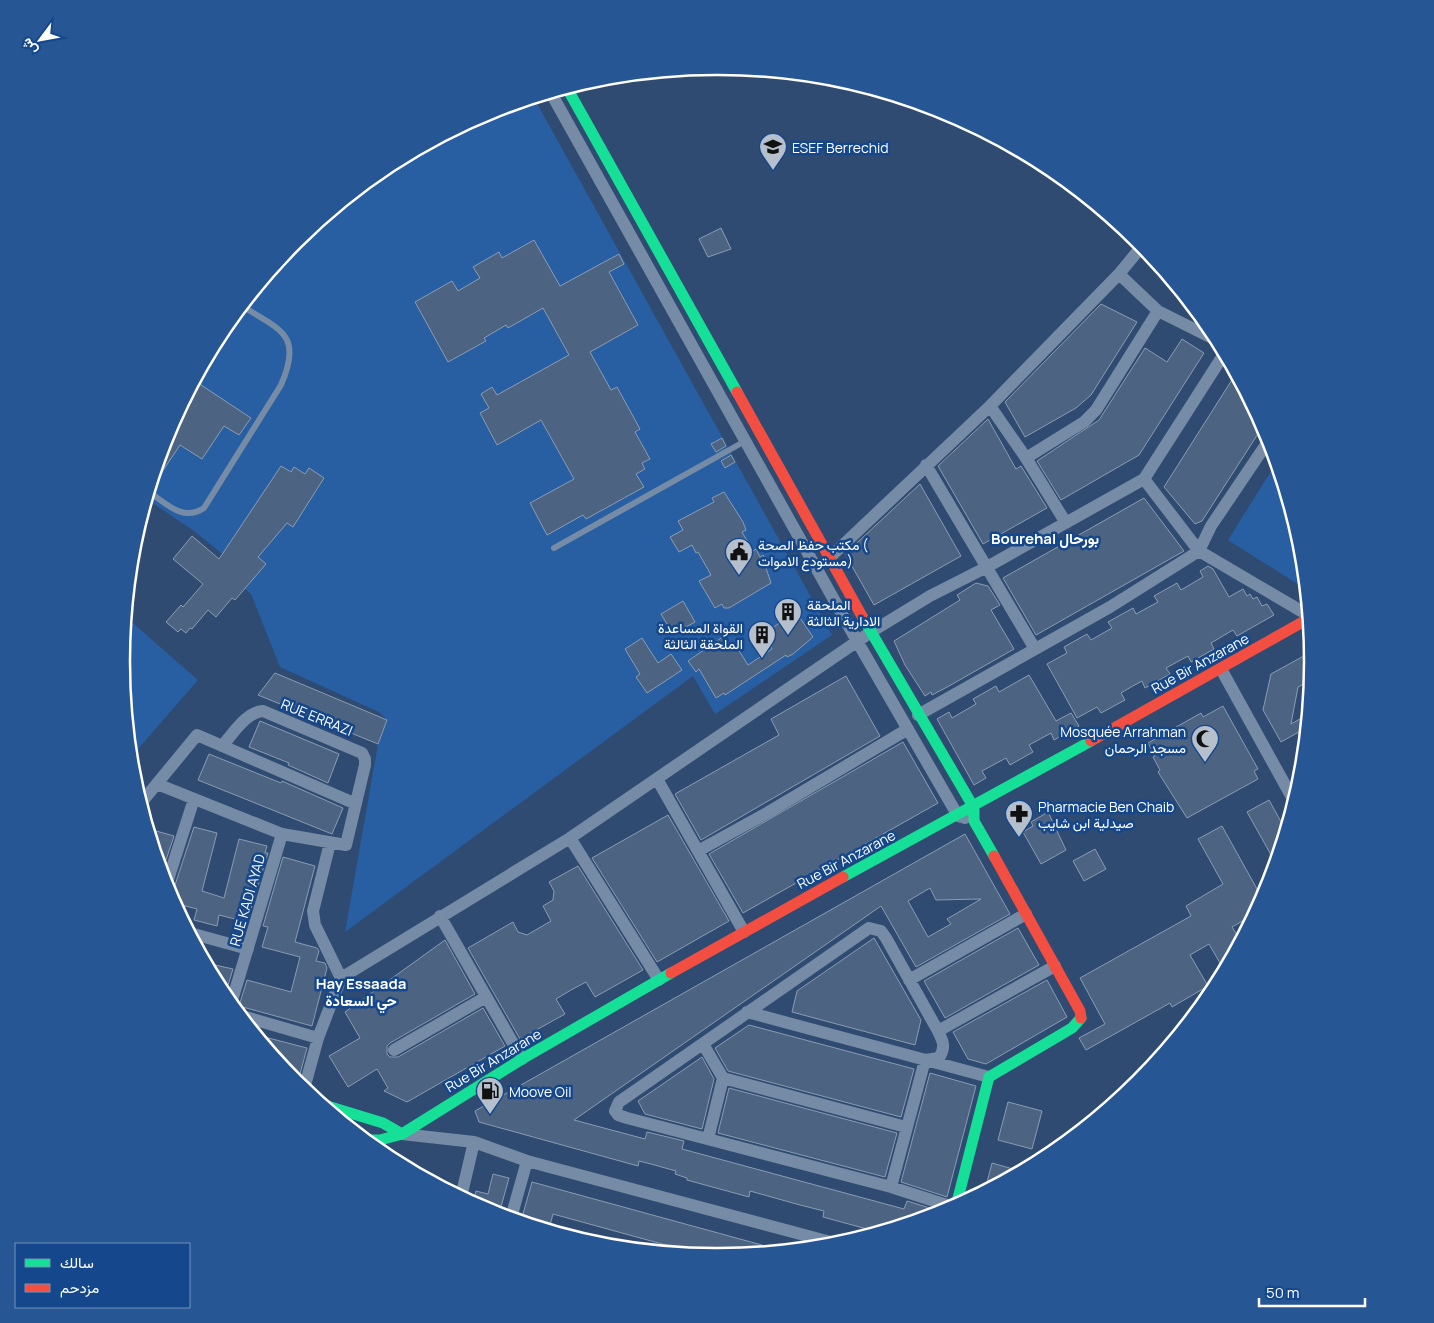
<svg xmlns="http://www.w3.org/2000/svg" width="1434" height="1323" font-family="Manrope,Vazirmatn,sans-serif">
<rect width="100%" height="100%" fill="#2f4b71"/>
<path fill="#285ea2" d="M534 98 832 635 715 714 693 676 345 932 378 744 387 720 379 712 280 667 251 594 228 574 236 565 194 531 148 500 146 503 167 433 222 331 296 240 387 166 489 111Z
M1276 463C1284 489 1313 564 1299 585L1228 540Z
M126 617 198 680 131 757 122 661Z"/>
<path fill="#4c6381" stroke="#8b9cb3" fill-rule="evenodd" d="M721 228 731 249 708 257 699 239Z
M534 240 560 286 619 254 624 264 609 272 638 325 590 352 611 390 617 387 640 429 635 432 650 459 642 463 645 469 636 474 644 487 586 519 583 515 547 535 530 503 574 479 541 420 497 445 480 413 489 408 481 394 492 387 497 395 569 355 543 308 508 328 506 325 484 338 486 341 448 362 415 302 452 281 458 291 480 278 473 267 499 252 502 258Z
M1101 304 1137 322 1091 395 1076 408 1025 437 1005 402Z
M1182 339 1204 353 1139 455 1061 500 1037 461 1099 420 1145 348 1167 362Z
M1235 375 1263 426 1202 521 1195 524 1164 487Z
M195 381 251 418 239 435 224 426 202 459 180 445 156 481 153 480 167 433Z
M988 419 1016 469 1021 466 1047 508 983 544 938 466Z
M722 438 726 446 716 452 711 444Z
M731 455 735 462 725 468 721 461Z
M281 466 291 472 294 467 305 474 309 468 324 478 293 527 287 523 258 557 266 564 235 600 232 598 216 617 208 610 192 629 190 628 186 633 181 629 178 632 166 622 181 605 183 607 203 584 173 559 192 536 219 559Z
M920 484 961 556 874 605 845 554Z
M724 492 743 522 746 530 742 532 753 551 756 549 760 557 763 555 770 566 766 568 771 583 729 608H724L722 604 715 608 699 581 711 575 698 552 696 553 692 545 679 552 670 537 683 530 678 521 714 502 712 498Z
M1144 498 1184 551 1036 635 1003 578Z
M1208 566 1213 569 1229 597 1243 589 1247 596 1250 594 1253 599 1257 597 1262 606 1267 604 1274 615 1237 636 1233 630 1211 643 1214 649 1191 662 1188 656 1166 668 1170 674 1145 688 1142 681 1131 687 1121 693 1125 700 1101 713 1097 707 1077 718 1047 664 1067 653 1064 647 1087 634 1091 640 1112 628 1108 622 1133 608 1136 614 1158 602 1154 596 1177 583 1181 590 1203 577 1200 571Z
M976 583 988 586 1000 605 991 610 1014 649 949 686 932 695 931 692 925 696 905 665 894 641 960 600 957 595Z
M683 601 695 622 673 634 661 614Z
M796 612 813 637 793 654 787 657 786 655 725 695 724 693 716 698 699 669 696 672 688 661 724 636 732 648 736 646 748 665 772 649 763 634Z
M642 638 658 663 671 654 682 670 647 693 636 677 640 674 625 649Z
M1311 652 1310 681 1298 687 1291 724 1307 715 1306 728 1281 742 1263 710 1271 674Z
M275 673 387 720 378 744 258 695Z
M1029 675 1056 721 1071 713 1079 726 1054 740 1051 733 1029 745 1033 752 1010 765 1006 758 982 771 986 778 974 785 937 719 949 712 952 718 976 704 973 699 996 686 999 692Z
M846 676 880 736 701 840 675 794 779 735 771 719Z
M1223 706 1258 769 1254 771 1258 779 1187 818 1158 772 1160 770 1153 757 1155 756 1148 743 1201 713 1203 717Z
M260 721 339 754 328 783 288 765 289 763 249 747Z
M903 742 938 803 743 913 709 854Z
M209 754 281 783 282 781 343 808 332 834 198 780Z
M1269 800 1285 829 1275 862 1247 812Z
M1048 812 1066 850 1041 864 1023 832 1033 826 1031 822Z
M668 815 729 921 657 962 592 858Z
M1222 826 1262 898 1253 915 1232 927 1240 940 1224 970 1209 944 1190 955 1208 986 1172 1007 1170 1003 1086 1050 1079 1038 1105 1024 1080 978 1191 916 1186 906 1223 884 1198 839Z
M194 827 217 833 202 891 224 898 239 839 267 846 265 853H268L247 922 219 915 217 926 194 920 197 909 174 903 169 893 174 888Z
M149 829 174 836 162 872 159 863Z
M965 834 1010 914 916 967 881 906 574 1120 645 1139 647 1132 684 1141 682 1149 904 1209 907 1201 943 1212 878 1232 823 1217 824 1211 800 1205 750 1191 749 1197 687 1180V1178L675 1174 676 1171 651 1164 639 1161 638 1166 479 1122 475 1111ZM930 888 936 900 981 899 947 919 951 924 928 937 908 901Z
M1095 849 1106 869 1084 881 1073 861Z
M283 857 315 866 295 942 317 948 319 951 316 961 325 963 327 968 312 1026 239 1006 247 980 291 992 300 957 262 947 268 927 263 926Z
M578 866 643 970 595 997 586 982 571 990 556 999 565 1014 520 1039 468 948 513 922 518 932 527 935 551 921 543 906 553 900 554 891 549 882Z
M1018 928 1039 965 945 1018 924 981Z
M874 938 921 1020 915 1045 792 1012 797 991Z
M445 940 475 994 390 1043 387 1046V1054L390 1057H398L483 1008 505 1046 407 1102 384 1091 388 1088 377 1069 348 1087 329 1056 360 1038 345 1012Z
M206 963 233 969 225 995 222 992Z
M1047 980 1067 1017 986 1064 968 1059 953 1032Z
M749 1025 914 1069 901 1117 728 1071 715 1048Z
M257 1035 307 1048 300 1074 286 1070Z
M702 1057 714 1079 702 1129 645 1114 638 1101Z
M930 1073 976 1086 947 1197 901 1182Z
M729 1088 897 1133 885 1177 718 1133Z
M1008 1102 1042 1111 1032 1149 998 1140Z
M992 1163 1020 1171 985 1190Z
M493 1174 509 1178 499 1214 473 1203 476 1191 488 1194Z
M532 1182 780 1250V1251L717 1257 699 1253 698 1255 685 1254 673 1250V1247L553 1214 549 1229 521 1221Z"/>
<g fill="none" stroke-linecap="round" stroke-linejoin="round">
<path stroke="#768ba5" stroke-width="6" d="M149 492C167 504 183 522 204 508L281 385C303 335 281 330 242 306
M554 548 747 440"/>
<path stroke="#768ba5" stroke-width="12" d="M551 93 857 641 958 816 965 818
M1119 274 1158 311 1218 341
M990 406 1026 458 1066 523
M1026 458 1084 422 1096 410 1158 311
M926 465 1035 649
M1144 479 1199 551 1308 615
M825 562 990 406 1119 274 1142 246
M1221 669 1294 801
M918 715 1110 607 1199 551 1211 526 1269 440
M657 779 744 932
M157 784 282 834 346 845 365 765V759L362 753 263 711C246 712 233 734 222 746
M141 803 197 735 356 804
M570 838 659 980
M330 843 313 911 315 925 341 978
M698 851 767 813 908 729
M166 886 194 799
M440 916 522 1059
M190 933 248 949
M909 980 1026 914
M231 1004 282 834
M747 1012 989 1077
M242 1016 318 1038
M938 1031 886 938 881 931 869 928 619 1102 615 1111 618 1115 627 1118 891 1187 953 1207
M703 1044 723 1078 906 1127
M394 1050 486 997
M304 1089 318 1038 341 978 570 838 871 632 930 596 987 567 1144 479 1224 354
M402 1134 474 1142 527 1161 838 1244
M708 1139 723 1078
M891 1187 925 1060 939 1058C946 1047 943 1041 938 1031L1055 966
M461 1197 474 1142
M511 1218 527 1161"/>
<path stroke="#16e098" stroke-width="11" d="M567 88 737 392
M863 618 974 808V821L994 856
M843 877 1091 741
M324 1105 383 1123 402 1134
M367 1140H380L402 1134 522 1059 671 973
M956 1206 989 1077 1072 1028 1081 1018"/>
<path stroke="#f24e42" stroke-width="11" d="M737 392 863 618
M1091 741 1308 619
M994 856 1080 1011 1081 1018
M671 973 843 877"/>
</g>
<defs>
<symbol id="university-pin" viewBox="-11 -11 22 30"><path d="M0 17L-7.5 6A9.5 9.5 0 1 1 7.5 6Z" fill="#b6c0cd" stroke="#14478c"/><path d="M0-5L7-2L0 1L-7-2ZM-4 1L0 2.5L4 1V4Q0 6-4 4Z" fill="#111"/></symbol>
<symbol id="civic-pin" viewBox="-11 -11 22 30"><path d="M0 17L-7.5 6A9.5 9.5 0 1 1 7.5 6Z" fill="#b6c0cd" stroke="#14478c"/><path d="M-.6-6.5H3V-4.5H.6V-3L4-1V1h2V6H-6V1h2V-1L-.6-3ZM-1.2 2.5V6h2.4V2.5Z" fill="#111"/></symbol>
<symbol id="building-pin" viewBox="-11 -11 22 30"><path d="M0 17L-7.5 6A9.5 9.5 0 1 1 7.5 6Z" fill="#b6c0cd" stroke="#14478c"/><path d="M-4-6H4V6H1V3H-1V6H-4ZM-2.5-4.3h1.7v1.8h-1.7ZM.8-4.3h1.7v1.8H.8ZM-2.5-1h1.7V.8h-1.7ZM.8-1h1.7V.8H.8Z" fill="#111"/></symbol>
<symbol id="mosque-pin" viewBox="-11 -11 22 30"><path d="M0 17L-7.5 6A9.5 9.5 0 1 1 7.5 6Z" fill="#b6c0cd" stroke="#14478c"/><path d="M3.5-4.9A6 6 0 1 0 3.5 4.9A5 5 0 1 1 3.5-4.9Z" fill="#111"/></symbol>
<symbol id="pharmacy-pin" viewBox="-11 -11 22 30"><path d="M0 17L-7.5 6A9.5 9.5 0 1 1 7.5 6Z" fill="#b6c0cd" stroke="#14478c"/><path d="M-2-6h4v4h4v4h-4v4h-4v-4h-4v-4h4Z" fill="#111"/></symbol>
<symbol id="fuel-pin" viewBox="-11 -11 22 30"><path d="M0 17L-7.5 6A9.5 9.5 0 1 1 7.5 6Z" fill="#b6c0cd" stroke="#14478c"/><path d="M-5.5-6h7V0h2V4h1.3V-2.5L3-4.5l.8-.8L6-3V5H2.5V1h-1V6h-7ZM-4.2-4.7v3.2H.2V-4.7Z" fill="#111"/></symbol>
</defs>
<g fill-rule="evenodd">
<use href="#university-pin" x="757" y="131" width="32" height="43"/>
<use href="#civic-pin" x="723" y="536" width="32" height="43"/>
<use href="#building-pin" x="772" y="596" width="32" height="43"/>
<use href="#building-pin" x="746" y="619" width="32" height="43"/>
<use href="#mosque-pin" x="1189" y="723" width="32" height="43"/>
<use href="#pharmacy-pin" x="1003" y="798" width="32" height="43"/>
<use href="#fuel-pin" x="474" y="1075" width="32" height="43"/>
</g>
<g text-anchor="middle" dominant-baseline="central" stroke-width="5" stroke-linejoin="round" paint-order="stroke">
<g font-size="14" fill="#fff" stroke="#14478c" text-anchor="start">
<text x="792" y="147">ESEF Berrechid</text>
<text x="758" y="544">مكتب حفظ الصحة (<tspan x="758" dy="16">مستودع الاموات)</tspan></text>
<text x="807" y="604">الملحقة<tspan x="807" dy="16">الادارية الثالثة</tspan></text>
<text x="743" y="627" text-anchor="end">القواة المساعدة<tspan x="743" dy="16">الملحقة الثالثة</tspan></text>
<text x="1186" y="731" text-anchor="end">Mosquée Arrahman<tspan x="1186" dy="16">مسجد الرحمان</tspan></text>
<text x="1038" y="806">Pharmacie Ben Chaib<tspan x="1038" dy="16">صيدلية ابن شايب</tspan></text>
<text x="509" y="1091">Moove Oil</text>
</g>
<g font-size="14" fill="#fff" stroke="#14478c">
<text transform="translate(1200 663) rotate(-29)">Rue Bir Anzarane</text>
<text transform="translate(317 717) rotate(22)">RUE ERRAZI</text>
<text transform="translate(846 859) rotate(-28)">Rue Bir Anzarane</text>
<text transform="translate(247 900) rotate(-74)">RUE KADI AYAD</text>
<text transform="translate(493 1060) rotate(-31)">Rue Bir Anzarane</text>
</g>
<g font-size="15" font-weight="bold" fill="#fff" stroke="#14478c">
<text x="1045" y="538">Bourehal بورحال</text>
<text x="361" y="983">Hay Essaada<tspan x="361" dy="17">حي السعادة</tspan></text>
</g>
</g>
<path d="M0 0H1434V1323H0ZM716 75H718A586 586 0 0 1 1304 661V662A586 586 0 0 1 718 1248H716A586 586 0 0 1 130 662V661A586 586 0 0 1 716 75Z" fill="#275695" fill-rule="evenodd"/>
<path fill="none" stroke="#fff" stroke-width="2.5" d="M716 75H718A586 586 0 0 1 1304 661V662A586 586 0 0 1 718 1248H716A586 586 0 0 1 130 662V661A586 586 0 0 1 716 75Z"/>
<rect x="15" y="1243" width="175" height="65" fill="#14478c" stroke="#7291ba"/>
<rect x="25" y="1259" width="25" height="8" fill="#16e098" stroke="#7291ba"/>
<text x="60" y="1268" font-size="15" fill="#ffffff">سالك</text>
<rect x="25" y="1284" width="25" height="8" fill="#f24e42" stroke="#7291ba"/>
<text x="60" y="1293" font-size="15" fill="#ffffff">مزدحم</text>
<g transform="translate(40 40) rotate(238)" stroke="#14478c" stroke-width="4" paint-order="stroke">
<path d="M0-4L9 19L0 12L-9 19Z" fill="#ffffff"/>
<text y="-8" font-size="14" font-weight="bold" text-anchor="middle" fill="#ffffff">ش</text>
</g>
<path d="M1259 1298v8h106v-8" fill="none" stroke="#ffffff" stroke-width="2.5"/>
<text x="1266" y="1298" font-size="15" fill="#ffffff" stroke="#14478c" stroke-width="4" paint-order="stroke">50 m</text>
</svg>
